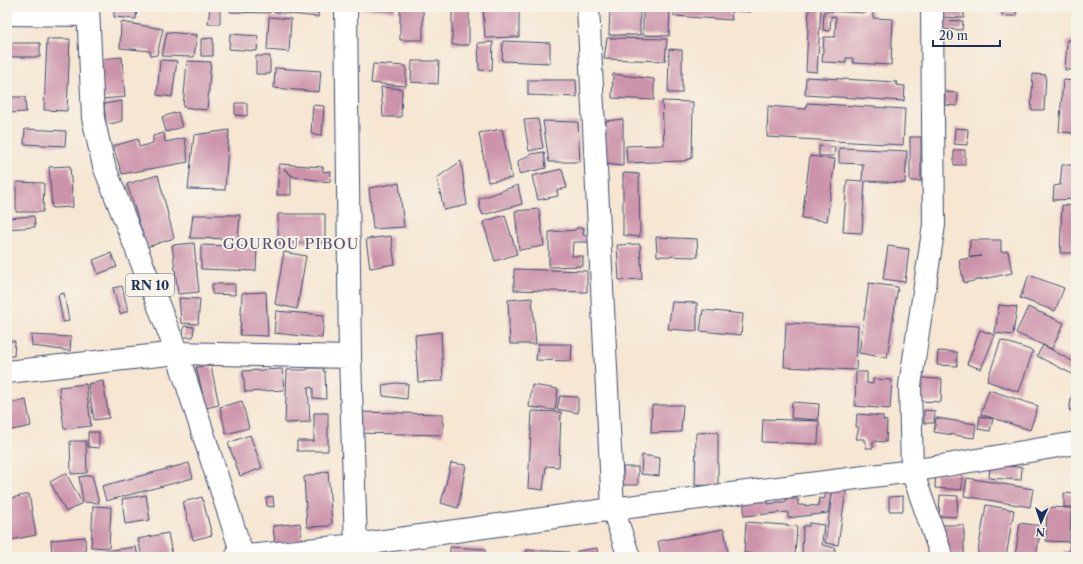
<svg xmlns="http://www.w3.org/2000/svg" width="1083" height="564" font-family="'Libre Caslon Text',serif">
<rect width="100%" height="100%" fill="#f7f3e8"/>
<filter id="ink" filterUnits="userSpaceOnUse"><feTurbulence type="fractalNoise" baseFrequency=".025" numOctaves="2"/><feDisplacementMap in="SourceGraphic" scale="8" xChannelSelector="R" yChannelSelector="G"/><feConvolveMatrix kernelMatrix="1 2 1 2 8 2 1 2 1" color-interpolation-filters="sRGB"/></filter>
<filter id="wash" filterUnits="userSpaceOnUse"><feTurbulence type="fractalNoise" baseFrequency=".012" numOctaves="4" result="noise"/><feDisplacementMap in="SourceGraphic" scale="16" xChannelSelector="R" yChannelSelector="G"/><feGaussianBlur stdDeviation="0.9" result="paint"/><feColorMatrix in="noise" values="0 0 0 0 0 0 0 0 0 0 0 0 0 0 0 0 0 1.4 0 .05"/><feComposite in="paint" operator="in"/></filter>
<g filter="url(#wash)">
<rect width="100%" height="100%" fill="#f6e6d2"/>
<g id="blocks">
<path fill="#cc93aa" d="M114 7H137L136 19 114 17Z
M210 7H220V24H208Z
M230 7H270V13L230 12Z
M273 7H319L318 17 273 12Z
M361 7H395V11L361 9Z
M400 7H423V40H400Z
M483 7H519V37L485 38Z
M610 7H640V35H609Z
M643 7H670L669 36 643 35Z
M674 7H751V12L731 11 732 20 674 16Z
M809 7H821L817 72 806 71Z
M937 7H964V18L937 17Z
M974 7H1017L1016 16H1002V10Z
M452 10H469V45H452Z
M866 10H873V18L893 19 891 65 853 63V58H846V63L822 62 824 37H835L836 17 831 16 830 31 823 30 824 11 866 13Z
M269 17 291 19 289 52 267 50Z
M944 20 963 21 962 30 943 29Z
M121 22 163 29 157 55 151 56 150 51 120 48Z
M167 32 197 35 194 57 162 56Z
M230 34 258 36 257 51 229 49Z
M213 38V56H201V39Z
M607 38 667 39 665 61 604 59Z
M47 39H70L67 111 44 110Z
M1067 40H1076V70H1065Z
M503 41 550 43V63L502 61Z
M493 42 492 71 479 70 478 43Z
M8 43H40V57H8Z
M669 49 682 50V93H668Z
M256 56H270V74H256Z
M122 57 125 97 102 99 99 59Z
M160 60 177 61 172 97 157 95Z
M187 61 211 62 207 110 183 107Z
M412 61H439L438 84 411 82Z
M373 64 406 66V86L371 83Z
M275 68 321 71 319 92 274 88Z
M613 74 654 79V100L612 98Z
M1033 74 1046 75 1044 110H1031Z
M806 77 897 82 896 85 905 86 904 101 805 95Z
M528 80H576L577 97 528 95Z
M1063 80 1076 81V133L1059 132Z
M381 87 402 89 401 117H383Z
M945 92 958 93 957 106 945 105Z
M7 97H25L26 112 8 113Z
M122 101V121L106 125 104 104Z
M662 101 693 102 692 158 684 161 627 163 626 146 664 145Z
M235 103H247V116L235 115Z
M807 103 905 109 903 145 767 137 768 106 806 109Z
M313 105 324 106 322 135 311 134Z
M178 112 182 127 166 132 162 117Z
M538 119 543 148 529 151 524 120Z
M623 119V166L605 164 606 121Z
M543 121 578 122 580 162H549Z
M955 128 968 129 967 145 954 144Z
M25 129 66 131 65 146 24 144Z
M502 129 512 178 488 182 479 133Z
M229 130 225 190 188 189 194 135Z
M164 133 165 142 185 138 188 162 122 174 113 146 138 139 139 147 153 143V136Z
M910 137H921V181H910Z
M819 146 835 147 834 156H819Z
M839 148 907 151 905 183 865 181 862 233 843 232 847 180 862 181 863 164 839 163Z
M954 150H965V165H954Z
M544 152 546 168 519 174 518 161 531 154Z
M810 156 835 159 827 221 802 218Z
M461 161 467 205 444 210 437 178Z
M279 164 323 167V172L331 171 330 182 294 177 284 169 291 175V195H277Z
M1062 165H1076V199L1053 200 1054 186 1060 185Z
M70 166 73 207 52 208 49 167Z
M562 169 567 188 557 190 558 196 538 200 532 176Z
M625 173 639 174 640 237 623 235V174Z
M158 175 174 238 147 247 127 184Z
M16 182 44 183 43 212H16Z
M399 183 404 227 373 229 369 188Z
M518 185 522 204 483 215 480 208 479 199Z
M1062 205 1075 206V253H1060Z
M539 209 544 246 519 250 515 211Z
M278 214H325V243H278Z
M193 215H240L238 239 190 238Z
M505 215 517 254 495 261 483 222Z
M34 216 35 227 7 229V218Z
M576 228H584L583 235H590L589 242H573L572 256H583V266L549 267V232L575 230Z
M391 236 395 264 370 268 366 239Z
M656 237 697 239 698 257 657 256Z
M970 240H1001V252L1008 251 1012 273 964 283 959 260 981 256 969 257Z
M194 243 199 292 178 294 172 245Z
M640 244 642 279 619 280 617 245Z
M201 245 257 247 256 271 201 269Z
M888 246 909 249 905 282 883 279Z
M284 252 306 256 297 309 275 304Z
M111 253 117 267 98 274 93 260Z
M514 269 587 271V292L514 290Z
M1029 275 1064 288 1055 311 1020 298Z
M869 283 898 287 887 358 859 353Z
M212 284H235V295L212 294Z
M122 286 128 311 120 314 113 288Z
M266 292 268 336 240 335 242 293Z
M64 293 69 321 63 322 58 295Z
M179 298 200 299 198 324 181 323Z
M532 298 536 344H510L508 300Z
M672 302 697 303V331L668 329Z
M999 305 1017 307 1013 335 995 333Z
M1028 307 1064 323 1052 349 1016 333Z
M703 310 743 314 741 335 700 331Z
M276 311 324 315 322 338 274 333Z
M786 323 858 326 856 370 784 367Z
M184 326 194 327 193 337H183Z
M980 330 995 335 981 369 967 364Z
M441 332 443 381 418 382 415 335Z
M31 335 71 337 70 351 32 346Z
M1001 340 1033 351 1019 392 987 381Z
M7 341H15L14 356H7Z
M538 344H572L571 361 536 360Z
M1043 345 1076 363V376L1037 356Z
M938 351 957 352V366L937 365Z
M211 366 219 405 206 408 196 367Z
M308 368H324L323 371H325L326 399 313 398V388L308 387 310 422 285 423 287 370H307Z
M282 369 284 390 245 392 243 371Z
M856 372H867V383L873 384V379L892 380 890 409 855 406Z
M921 378 942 379 941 402 920 401Z
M103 381 109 418 94 420 88 384Z
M396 383 408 384 407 399 383 396 382 385Z
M86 384 91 426 64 429 59 387Z
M532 385 558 389 555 410 529 407Z
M1074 385H1076V411L1069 410Z
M989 390 1038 406 1030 430 981 414Z
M560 396 578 397V413L557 409Z
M26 400 31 426 7 431V404Z
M242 401 249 428 226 434 220 407Z
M792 402 819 404 818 420 791 418Z
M652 405H683L681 432 651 433Z
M924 410 935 411 934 423H924Z
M532 411 561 412 559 467 546 466 543 490 528 488Z
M359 412 443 414V435L358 433Z
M314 413H328V451H297V441H314Z
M857 414 883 416V420L887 421 886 442 873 441V448H866V442H864V439H856L859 427H856Z
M980 416 993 419 990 431 978 429Z
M936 418 976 424 974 438 934 432Z
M763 419 819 421 818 444 762 442Z
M88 432H99V448L88 447Z
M718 432V486L695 485 696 433Z
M250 435 262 468 240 476 228 443Z
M70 441H86L87 473 71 474Z
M642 455 660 458 659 476 641 474Z
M189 463 193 478 106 501 102 486Z
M451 463 466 465 458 508 441 503Z
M990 465 1022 467 1021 480 989 478Z
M623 467H638V485H623Z
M328 471 332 523 329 526 307 527 304 477Z
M66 473 82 503 66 512 50 482Z
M936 473 962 474V490L935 488Z
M92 475 99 503 83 502 79 477Z
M967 478 1033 489 1030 507 964 496Z
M832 489 828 513 788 518V512L744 516V501L767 500 768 504 776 503V502H786V499H798V505L818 506 819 498 824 499 826 493Z
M833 489 846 491 838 545 825 543Z
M1064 493 1075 494 1074 507H1064Z
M29 494 36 535 11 540 7 524V499Z
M146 495 150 520 125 524 122 499Z
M940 495 958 496 957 517 939 516Z
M273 496 274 507 267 506 266 498Z
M903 496V511H889V497Z
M202 497 212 535 193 540 183 502Z
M986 505 1014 510 1006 557H977Z
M93 506 111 507 109 548 91 547Z
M1047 507 1071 508 1070 542 1046 541Z
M746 522 797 526 795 557 776 555V557H769V555L744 553Z
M300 523 302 540 275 544 273 526Z
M809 523 824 525 822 545 835 548V557H802L803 526H809Z
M1020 523 1041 526 1036 557H1015Z
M943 525H964V554L943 553Z
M724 529 729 557H661L658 541Z
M168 533 172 554 158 557H142L138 539Z
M85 537 86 557H52L51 540Z
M1070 543 1076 544V557H1062L1063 552H1069Z
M136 547 138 557H94V552Z
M450 547 485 549V557H450Z
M597 548 598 557H577V551Z
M527 550 569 552V557H526Z"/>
</g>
</g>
<g filter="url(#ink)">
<use href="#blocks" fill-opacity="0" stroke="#3c4a6f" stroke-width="1"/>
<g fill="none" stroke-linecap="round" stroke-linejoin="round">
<defs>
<path id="minor" d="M346 7 350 357 356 545
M588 7 613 509 629 557
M932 7 934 225 910 386 912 471 942 557
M7 14 88 15
M7 372 177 353 350 357
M236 557 356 545 613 509 912 471 1076 443"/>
<path id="major" d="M88 7 93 118 104 166 177 353 243 557"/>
</defs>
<use href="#minor" stroke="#3c4a6f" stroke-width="24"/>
<use href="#major" stroke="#3c4a6f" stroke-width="24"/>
<use href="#minor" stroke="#fff" stroke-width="22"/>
<use href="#major" stroke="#fff" stroke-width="22"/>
</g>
</g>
<g text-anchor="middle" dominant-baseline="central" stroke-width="4" stroke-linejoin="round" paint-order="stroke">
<rect fill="#f7f3e8" stroke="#5d6a87" stroke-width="1" x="126" y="274" width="48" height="22" rx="3"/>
<g font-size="13" font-weight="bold" fill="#1b2f5e">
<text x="150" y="285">RN 10</text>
</g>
<g font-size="15" letter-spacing="1" fill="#595279" stroke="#f7f3e8">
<text x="291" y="243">GOUROU PIBOU</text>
</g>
</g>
<rect width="1083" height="564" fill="none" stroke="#f7f3e8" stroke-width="24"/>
<g transform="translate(1041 522) rotate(183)" stroke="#f7f3e8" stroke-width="3" paint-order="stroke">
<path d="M0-3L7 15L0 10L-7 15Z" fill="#1b2f5e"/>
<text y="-6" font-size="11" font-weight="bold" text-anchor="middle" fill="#1b2f5e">N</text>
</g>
<path d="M933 40v6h67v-6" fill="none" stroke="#1b2f5e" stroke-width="2"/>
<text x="939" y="40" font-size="12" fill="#1b2f5e" stroke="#f7f3e8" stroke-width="3" paint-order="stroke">20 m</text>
</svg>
